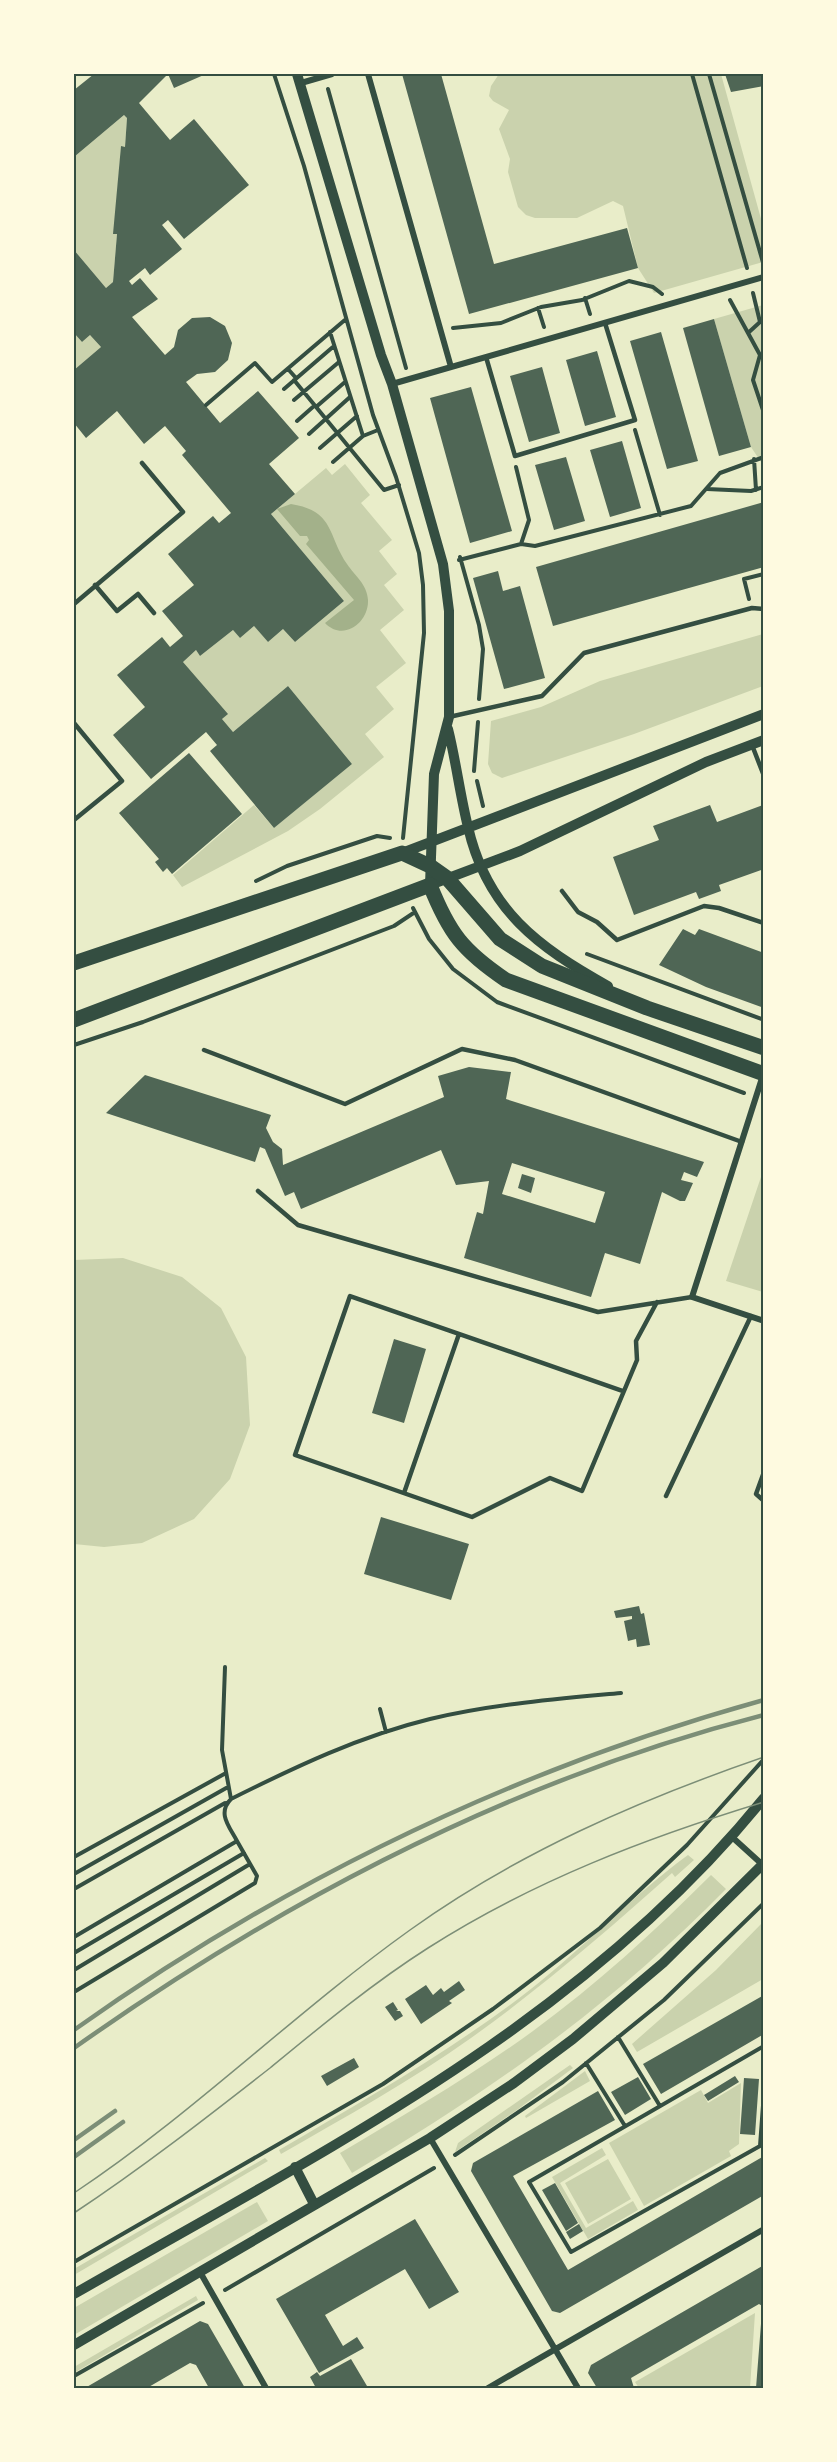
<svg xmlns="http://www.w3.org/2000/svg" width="837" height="2462" font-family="'IBM Plex Sans',sans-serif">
<rect width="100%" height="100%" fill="#e9edc9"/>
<path fill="#cad2ad" d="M499 74H721L763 226V262L654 293 638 268 623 206 613 201 577 218H535L526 215 518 207 508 172 510 159 499 129 509 110 493 101 489 96 491 86Z
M124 115 127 118 125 147H121L114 233 117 234 113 282 106 288 74 250V157Z
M763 305V465L751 447 714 319Z
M74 333 82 342 90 335 101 347 74 370Z
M345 464 370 495 361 503 392 540 379 551 397 574 384 585 404 610 380 630 406 663 376 687 394 709 365 734 384 757 320 809 288 831 182 887 173 875 254 805 274 828 352 764 288 686 233 732 222 719 227 714 183 662 196 650 200 656 233 630 240 638 254 626 268 642 283 629 295 642 344 601 271 514 326 468 332 475Z
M763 634V686L634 734 502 778 492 773 488 764 491 721 541 707 600 681Z
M763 1171V1292L726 1281Z
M123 1258 182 1277 221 1308 246 1357 250 1425 230 1479 194 1519 142 1543 104 1547 74 1544V1260Z
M688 1855 694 1860 675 1877 672 1873C607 1931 541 1988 471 2038 411 2081 345 2117 281 2154L279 2150C361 2102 442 2056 518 1999 578 1954 628 1899 688 1855Z
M711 1875 726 1889C610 2007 493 2089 352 2173L340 2153C406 2114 471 2076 533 2031 597 1984 655 1931 711 1875Z
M763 1922V1979L637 2052 632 2044 716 1970Z
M570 2065 573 2068 517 2110 455 2152 458 2143Z
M585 2071 590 2081 526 2118 525 2116Z
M741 2083 739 2144 729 2151 731 2156 644 2206 609 2143 701 2090 708 2103Z
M602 2148 606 2155 560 2183 586 2228 633 2201 638 2210 588 2239 552 2177Z
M265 2158 268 2161 74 2275V2269Z
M608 2159 631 2199 588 2224 565 2183Z
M257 2202 268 2221 74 2335V2308Z
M196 2296 198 2300 74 2373V2367Z
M755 2313 750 2388H639L635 2382Z"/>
<path fill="#a3b18a" d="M291 504C335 511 327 535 347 564 355 576 367 584 368 600 369 623 343 642 325 623L354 600 306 544 309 540 307 536H300L277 509Z"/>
<path fill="#4f6655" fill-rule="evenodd" d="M94 74H168L139 103 170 140 194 119 249 185 184 239 168 220 162 225 182 249 150 275 145 268 129 281 132 285 140 278 158 299 132 317 165 355 174 347 178 330 192 318 210 317 225 326 232 343 228 360 215 372 197 374 186 382 220 423 258 391 299 438 269 464 295 494 271 514 344 601 295 642 283 629 268 642 254 626 240 638 233 630 200 656 196 650 183 662 228 714 222 719 233 732 288 686 352 764 274 828 210 751 217 745 206 732 151 779 113 735 145 707 117 675 162 637 170 647 183 636 162 611 194 585 168 554 213 516 219 523 231 513 182 455 186 451 165 426 144 444 117 411 86 438 74 423V370L101 347 90 335 82 342 74 333V250L106 288 113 282 117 234H113L121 146 125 147 127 118 124 115 74 157V90Z
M168 74H206L174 88Z
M402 74H441L494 264 627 228 638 268 469 314Z
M725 74H764V86L731 92Z
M714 319 751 447 719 456 683 328Z
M661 332 698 461 667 469 630 341Z
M597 351 616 417 585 426 566 360Z
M542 367 560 433 529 442 510 376Z
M471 387 512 531 470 543 430 398Z
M622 441 641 508 610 517 590 450Z
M566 457 585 521 554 530 535 465Z
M764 502V567L553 626 536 567Z
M498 571 503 591 520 586 545 678 504 689 473 578Z
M189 753 242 814 172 874 167 868 163 872 155 862 159 859 119 813Z
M710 805 717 822 763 805 764 869 719 885 721 891 699 899 696 892 634 915 613 857 659 840 653 826Z
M683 929 695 935 699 929 764 953V1008L706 987 659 965Z
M469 1067 511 1072 506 1099 704 1162 697 1177 684 1172 681 1180 693 1183 685 1201H680L662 1192 640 1264 605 1253 591 1297 464 1258 477 1212 483 1214 489 1181 456 1185 441 1150 301 1209 294 1192 285 1196 265 1149 260 1147 255 1162 106 1113 145 1075 271 1115 266 1128 273 1142 282 1149 283 1165 444 1097 438 1076ZM512 1163 605 1192 595 1223 502 1194Z
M522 1174 535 1178 531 1193 518 1188Z
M394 1339 426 1349 404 1423 372 1413Z
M381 1517 469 1544 451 1600 364 1574Z
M639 1606 641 1614 644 1613 650 1645 637 1647 636 1639 628 1641 624 1621 632 1619V1616L616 1618 614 1611Z
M459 1981 465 1990 449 2001 452 2003 421 2024 405 1999 426 1985 433 1995 441 1988 444 1992Z
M764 1995V2034L661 2094 643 2064Z
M393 2002 398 2010 396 2011H400L403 2016 395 2021 385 2007Z
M354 2058 359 2067 327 2086 321 2076Z
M735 2076 739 2082 708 2101 704 2095Z
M638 2077 651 2099 625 2115 611 2092Z
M744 2078 759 2079 755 2135 740 2134Z
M598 2091 615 2120 513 2176 568 2270 764 2156V2195L560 2313 552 2311 471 2171 473 2163Z
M555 2183 578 2223 566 2231 542 2190Z
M415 2219 459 2292 429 2309 405 2269 325 2315 343 2346 357 2337 364 2348 319 2373 276 2299Z
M579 2224 583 2231 570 2239 566 2232Z
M764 2265V2307L759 2304 631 2378 634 2388H597L588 2373 591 2365Z
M762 2311 764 2388H756Z
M200 2321 208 2324 245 2388H209L196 2365 190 2363 147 2388H85Z
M351 2359 367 2386 316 2388 310 2377 317 2372 320 2376Z"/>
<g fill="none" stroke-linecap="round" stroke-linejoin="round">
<path stroke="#344e41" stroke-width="4" d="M274 74 304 166 373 415 396 477 419 553 423 585 424 633 403 838
M692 74 747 268
M709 74 764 266
M328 89 406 368
M753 293 760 322 748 333 760 355 753 380 764 413
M585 298 590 314
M730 300 748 333
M538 308 544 327
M453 328 501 323 541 307 582 300 629 281 653 287 662 294
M330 332 363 436
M288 369 296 378
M294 380 384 490 399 485
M284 389 334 346
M294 400 339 362
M206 405 255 363 272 382 346 319
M316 407 345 382
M297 421 314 406
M635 430 660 515
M309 434 350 397
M320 448 357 416
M754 459 756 490
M333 462 363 436 378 430
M516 467 529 520 521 544
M707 489 751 491 764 487
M460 557 479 625 483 649 479 699
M459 560 521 544 535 546 691 506 720 473 764 457
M749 599 744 579 764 574
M474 771 478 722
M477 781 483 806
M256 881 287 866 377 836 390 838
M413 908 429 939 453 969 497 1002 744 1093
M587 954 764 1020
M74 1045 143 1022 394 926 415 912
M225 1667 222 1750 231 1799C295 1767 360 1736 430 1719 493 1704 557 1699 621 1693
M380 1709 386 1732
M74 1857 226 1773
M74 1874 228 1787
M74 1889 225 1803
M74 1937 237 1841C229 1826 217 1813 231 1799
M74 1953 244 1853
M74 1970 250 1864
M74 1992 255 1883 257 1876 237 1841
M618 2037 660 2106
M764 2046 529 2182 571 2252 760 2146 764 2092
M586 2063 625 2126
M455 2155 563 2082 664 2000 764 1903
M74 2262 383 2084 493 2009 600 1928 687 1845 764 1759
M225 2290 434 2168
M74 2376 203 2303"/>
<path stroke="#344e41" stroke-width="4.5" d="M486 357 515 456 635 420 605 323
M95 585 117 611 138 594 154 613
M74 604 183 512 142 463
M449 717 542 696 584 653 752 608 764 609
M74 723 122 781 74 820
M752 745 764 776
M562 891 578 912 597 922 617 940 704 906 719 908 764 923
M204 1050 345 1104 462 1049 515 1060 742 1142
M258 1191 298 1225 598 1312 692 1297
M623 1391 350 1296 295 1455 472 1517 550 1478 582 1491 637 1360 636 1341 657 1302
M764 1472 756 1494 764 1501
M404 1493 459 1334
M666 1496 751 1316"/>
<path stroke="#344e41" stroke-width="6" d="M368 74 451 367
M301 83 332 74
M392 384 764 277
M763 1075 692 1297 764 1321
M732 1837 764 1866
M430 2138 578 2388
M200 2272 266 2388
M488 2388 764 2229"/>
<path stroke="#344e41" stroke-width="10" d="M297 74 381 355 392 384 443 564 449 611V717L434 774 430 885 520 851 706 762 764 740
M448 729C456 761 460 795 468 827 487 910 538 947 608 986
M402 853 764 714
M295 2167 314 2204
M74 2294C321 2152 581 2024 764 1798
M74 2345 430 2138 514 2083 573 2039 663 1963 764 1863"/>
<path stroke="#344e41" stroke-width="15" d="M74 963 402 853 430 866 447 878 500 939 542 966 647 1008 764 1048
M74 1020 430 885C449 933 463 951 506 980L764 1074"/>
<path stroke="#7c8e77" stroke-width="1.5" d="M74 2193C193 2114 294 2013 410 1930 517 1853 639 1800 764 1757
M74 2213C142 2168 206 2118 270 2068 321 2026 373 1983 428 1948 533 1881 646 1838 764 1802"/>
<path stroke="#7c8e77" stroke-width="4.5" d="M74 2030C284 1881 515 1769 764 1700
M74 2048C283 1900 514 1779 764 1715
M74 2140 115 2111
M74 2157 123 2122"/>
</g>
<rect width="837" height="2462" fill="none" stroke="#fefae0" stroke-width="150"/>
<rect x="75" y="75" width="687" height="2312" fill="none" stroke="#344e41" stroke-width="2"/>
</svg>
